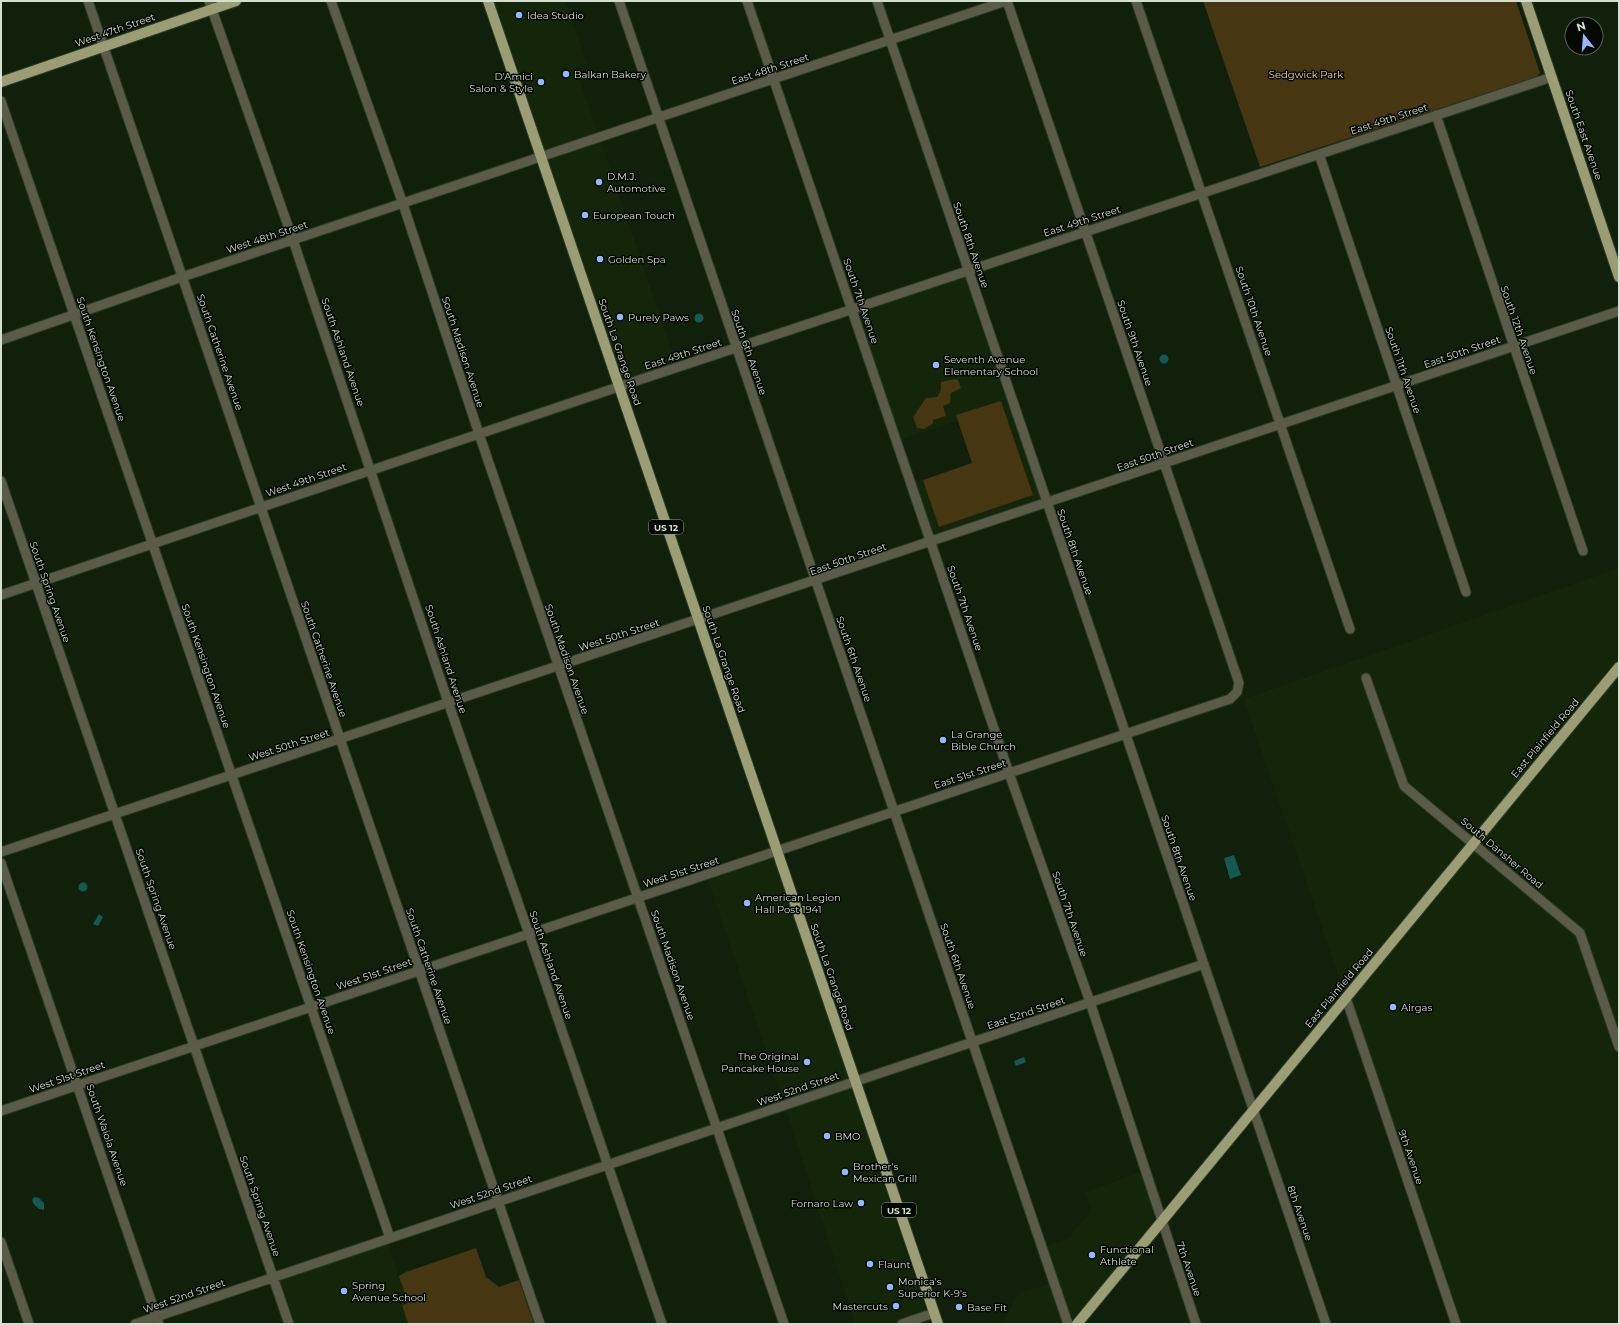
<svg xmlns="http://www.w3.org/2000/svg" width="1620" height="1325" font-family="Montserrat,sans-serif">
<rect width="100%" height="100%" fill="#11200a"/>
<path fill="#13260a" d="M493 1H566L587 65 576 69 677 366 622 384Z
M967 272 1045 502 932 540 913 483 972 463 958 421 899 440 855 310Z
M1619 568V1324H1451L1349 1024 1343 990 1244 699Z
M775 856 930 1324H855L785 1106 707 878Z
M1141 1172 1157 1220 1072 1324H1002L1019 1293 1049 1284 1036 1249 1069 1238 1092 1209 1086 1192Z
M388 1244 408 1303 402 1305 408 1324H295L280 1280Z"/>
<path fill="#463612" d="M1203 1H1516L1540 73 1536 77 1260 167Z
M955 379 958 380 961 388 951 393 950 403 943 406 946 416 933 420V423L924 429 917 428 913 417 926 398 937 397 941 390V382Z
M1001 401 1033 495 939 527 923 480 972 463 956 415Z
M476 1248 486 1277 499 1287 519 1280 534 1324H408L402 1305 408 1303 399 1276 406 1272Z"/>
<path fill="#155954" d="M694.5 318a4.5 4.5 0 1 1 9 0a4.5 4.5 0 1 1-9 0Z
M1159.5 359a4.5 4.5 0 1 1 9 0a4.5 4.5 0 1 1-9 0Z
M1234 855 1241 875 1230 879 1224 858Z
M78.5 887a4.5 4.5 0 1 1 9 0a4.5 4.5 0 1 1-9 0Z
M99 914 103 917 98 926 93 924Z
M1024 1057 1026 1062 1016 1066 1014 1061Z
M35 1197 39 1198 44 1203V1210L39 1209 33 1203 32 1199Z"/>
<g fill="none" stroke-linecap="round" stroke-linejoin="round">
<defs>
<path id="minor" d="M88 1 540 1324
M209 1 293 240 448 702 529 934 662 1324
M331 1 403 204 479 434 784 1324
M619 1 1068 1324
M747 1 1009 773 1090 1002 1196 1324
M877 1 1326 1324
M1136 1 1350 629
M1 101 390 1238
M1436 115 1583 551
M1319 154 1466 592
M1 340 182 277 1006 1
M1 481 289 1324
M1 595 630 383 1552 77
M1366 678 1404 786 1580 933 1619 1047
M1 852 1619 311
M1 863 159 1324
M1346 998 1456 1324
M1 1111 1230 699 1237 692 1239 683 1007 1
M1 1242 29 1324
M135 1324 1204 964
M902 1324 934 1313"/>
<path id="major" d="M488 1 938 1324
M1526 1 1619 277
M1 82 236 1
M1077 1324 1619 667"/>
</defs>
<use href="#minor" stroke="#2c3b26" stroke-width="11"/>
<use href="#major" stroke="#2c3b26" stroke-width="12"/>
<use href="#minor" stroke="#5a5c49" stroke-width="9"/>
<use href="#major" stroke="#9b9d75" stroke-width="10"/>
</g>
<g fill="#94b7fd" stroke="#030802" stroke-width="1.5">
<circle cx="519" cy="15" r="4"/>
<circle cx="566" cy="74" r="4"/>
<circle cx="541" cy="82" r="4"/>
<circle cx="599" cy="182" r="4"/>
<circle cx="585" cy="215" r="4"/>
<circle cx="600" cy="259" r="4"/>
<circle cx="620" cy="317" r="4"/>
<circle cx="936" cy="365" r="4"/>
<circle cx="943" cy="740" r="4"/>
<circle cx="747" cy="903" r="4"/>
<circle cx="1393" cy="1007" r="4"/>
<circle cx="807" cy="1062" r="4"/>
<circle cx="827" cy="1136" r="4"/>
<circle cx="845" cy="1172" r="4"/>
<circle cx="861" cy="1203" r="4"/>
<circle cx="1092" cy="1255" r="4"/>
<circle cx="870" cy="1264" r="4"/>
<circle cx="890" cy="1287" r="4"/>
<circle cx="344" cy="1291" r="4"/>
<circle cx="896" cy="1306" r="4"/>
<circle cx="959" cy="1307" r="4"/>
</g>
<g text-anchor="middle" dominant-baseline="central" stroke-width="3" stroke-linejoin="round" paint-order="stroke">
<g fill="#030802" stroke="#969e92" stroke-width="1">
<rect x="649" y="520" width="34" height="14" rx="3"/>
<rect x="882" y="1203" width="34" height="14" rx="3"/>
</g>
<g font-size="9" font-weight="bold" fill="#d5dfd0">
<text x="666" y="527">US 12</text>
<text x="899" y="1210">US 12</text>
</g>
<g font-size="10" fill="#d5dfd0" stroke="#030802" text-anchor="start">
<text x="527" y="15">Idea Studio</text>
<text x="574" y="74">Balkan Bakery</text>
<text x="533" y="76" text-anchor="end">D'Amici<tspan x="533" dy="12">Salon &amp; Style</tspan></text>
<text x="607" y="176">D.M.J.<tspan x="607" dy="12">Automotive</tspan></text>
<text x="593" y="215">European Touch</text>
<text x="608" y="259">Golden Spa</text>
<text x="628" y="317">Purely Paws</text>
<text x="944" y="359">Seventh Avenue<tspan x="944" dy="12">Elementary School</tspan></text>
<text x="951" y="734">La Grange<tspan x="951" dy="12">Bible Church</tspan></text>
<text x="755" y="897">American Legion<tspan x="755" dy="12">Hall Post 1941</tspan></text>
<text x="1401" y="1007">Airgas</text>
<text x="799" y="1056" text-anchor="end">The Original<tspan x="799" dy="12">Pancake House</tspan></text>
<text x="835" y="1136">BMO</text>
<text x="853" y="1166">Brother's<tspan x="853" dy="12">Mexican Grill</tspan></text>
<text x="853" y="1203" text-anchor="end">Fornaro Law</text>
<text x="1100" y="1249">Functional<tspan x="1100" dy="12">Athlete</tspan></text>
<text x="878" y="1264">Flaunt</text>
<text x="898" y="1281">Monica's<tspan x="898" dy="12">Superior K-9's</tspan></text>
<text x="352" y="1285">Spring<tspan x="352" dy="12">Avenue School</tspan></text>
<text x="888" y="1306" text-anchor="end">Mastercuts</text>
<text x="967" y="1307">Base Fit</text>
</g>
<g font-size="10" fill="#d5dfd0" stroke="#030802">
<text transform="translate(115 30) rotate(-19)">West 47th Street</text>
<text transform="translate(770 69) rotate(-18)">East 48th Street</text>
<text transform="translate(1389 119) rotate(-18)">East 49th Street</text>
<text transform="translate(1584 135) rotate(71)">South East Avenue</text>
<text transform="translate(1082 221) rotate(-18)">East 49th Street</text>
<text transform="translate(267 237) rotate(-18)">West 48th Street</text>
<text transform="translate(971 245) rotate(71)">South 8th Avenue</text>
<text transform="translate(861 301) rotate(71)">South 7th Avenue</text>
<text transform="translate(1254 311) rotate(71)">South 10th Avenue</text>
<text transform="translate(1519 330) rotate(71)">South 12th Avenue</text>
<text transform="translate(1135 343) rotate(71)">South 9th Avenue</text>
<text transform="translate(220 352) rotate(71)">South Catherine Avenue</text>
<text transform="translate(343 352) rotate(71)">South Ashland Avenue</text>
<text transform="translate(463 352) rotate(72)">South Madison Avenue</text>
<text transform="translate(620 352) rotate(71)">South La Grange Road</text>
<text transform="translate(749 352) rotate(71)">South 6th Avenue</text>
<text transform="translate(1462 352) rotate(-19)">East 50th Street</text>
<text transform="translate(683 354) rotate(-18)">East 49th Street</text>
<text transform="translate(101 359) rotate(71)">South Kensington Avenue</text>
<text transform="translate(1403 370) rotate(71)">South 11th Avenue</text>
<text transform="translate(1155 455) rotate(-19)">East 50th Street</text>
<text transform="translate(306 480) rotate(-19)">West 49th Street</text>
<text transform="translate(1075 552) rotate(71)">South 8th Avenue</text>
<text transform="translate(848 559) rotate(-19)">East 50th Street</text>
<text transform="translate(50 592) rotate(71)">South Spring Avenue</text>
<text transform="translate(965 608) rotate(71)">South 7th Avenue</text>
<text transform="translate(619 635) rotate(-18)">West 50th Street</text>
<text transform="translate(324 659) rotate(71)">South Catherine Avenue</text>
<text transform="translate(446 659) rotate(72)">South Ashland Avenue</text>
<text transform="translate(567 659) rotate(71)">South Madison Avenue</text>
<text transform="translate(724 659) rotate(71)">South La Grange Road</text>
<text transform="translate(854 659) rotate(71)">South 6th Avenue</text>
<text transform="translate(206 666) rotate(71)">South Kensington Avenue</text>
<text transform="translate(1545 738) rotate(-50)">East Plainfield Road</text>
<text transform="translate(289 745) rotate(-18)">West 50th Street</text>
<text transform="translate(970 774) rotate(-18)">East 51st Street</text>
<text transform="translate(1502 853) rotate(40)">South Dansher Road</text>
<text transform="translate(1179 858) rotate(71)">South 8th Avenue</text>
<text transform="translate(681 872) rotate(-18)">West 51st Street</text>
<text transform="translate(156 899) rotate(71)">South Spring Avenue</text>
<text transform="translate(1070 914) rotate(71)">South 7th Avenue</text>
<text transform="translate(551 965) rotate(71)">South Ashland Avenue</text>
<text transform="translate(673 965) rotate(71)">South Madison Avenue</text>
<text transform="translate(429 966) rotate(71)">South Catherine Avenue</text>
<text transform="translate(958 966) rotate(71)">South 6th Avenue</text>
<text transform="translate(311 972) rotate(71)">South Kensington Avenue</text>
<text transform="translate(374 974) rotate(-19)">West 51st Street</text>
<text transform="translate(832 977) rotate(71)">South La Grange Road</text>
<text transform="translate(1339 988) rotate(-50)">East Plainfield Road</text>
<text transform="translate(1026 1013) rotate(-19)">East 52nd Street</text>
<text transform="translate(67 1077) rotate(-19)">West 51st Street</text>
<text transform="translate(798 1089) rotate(-19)">West 52nd Street</text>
<text transform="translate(107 1135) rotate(71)">South Waiola Avenue</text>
<text transform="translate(1411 1157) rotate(71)">9th Avenue</text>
<text transform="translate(491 1192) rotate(-19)">West 52nd Street</text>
<text transform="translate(260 1206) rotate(71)">South Spring Avenue</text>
<text transform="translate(1300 1213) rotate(71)">8th Avenue</text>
<text transform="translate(1189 1269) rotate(71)">7th Avenue</text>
<text transform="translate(184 1296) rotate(-19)">West 52nd Street</text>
</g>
<g font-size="10" fill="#fedc96" stroke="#030802">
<text x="1306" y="74">Sedgwick Park</text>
</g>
</g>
<rect width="1620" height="1325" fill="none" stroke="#d5dfd0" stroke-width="4"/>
<g transform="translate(1584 36) rotate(343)"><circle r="19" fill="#030802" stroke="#575e54"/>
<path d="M0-3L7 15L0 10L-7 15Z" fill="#94b7fd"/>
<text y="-6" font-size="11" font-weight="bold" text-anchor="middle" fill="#d5dfd0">N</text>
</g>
</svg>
